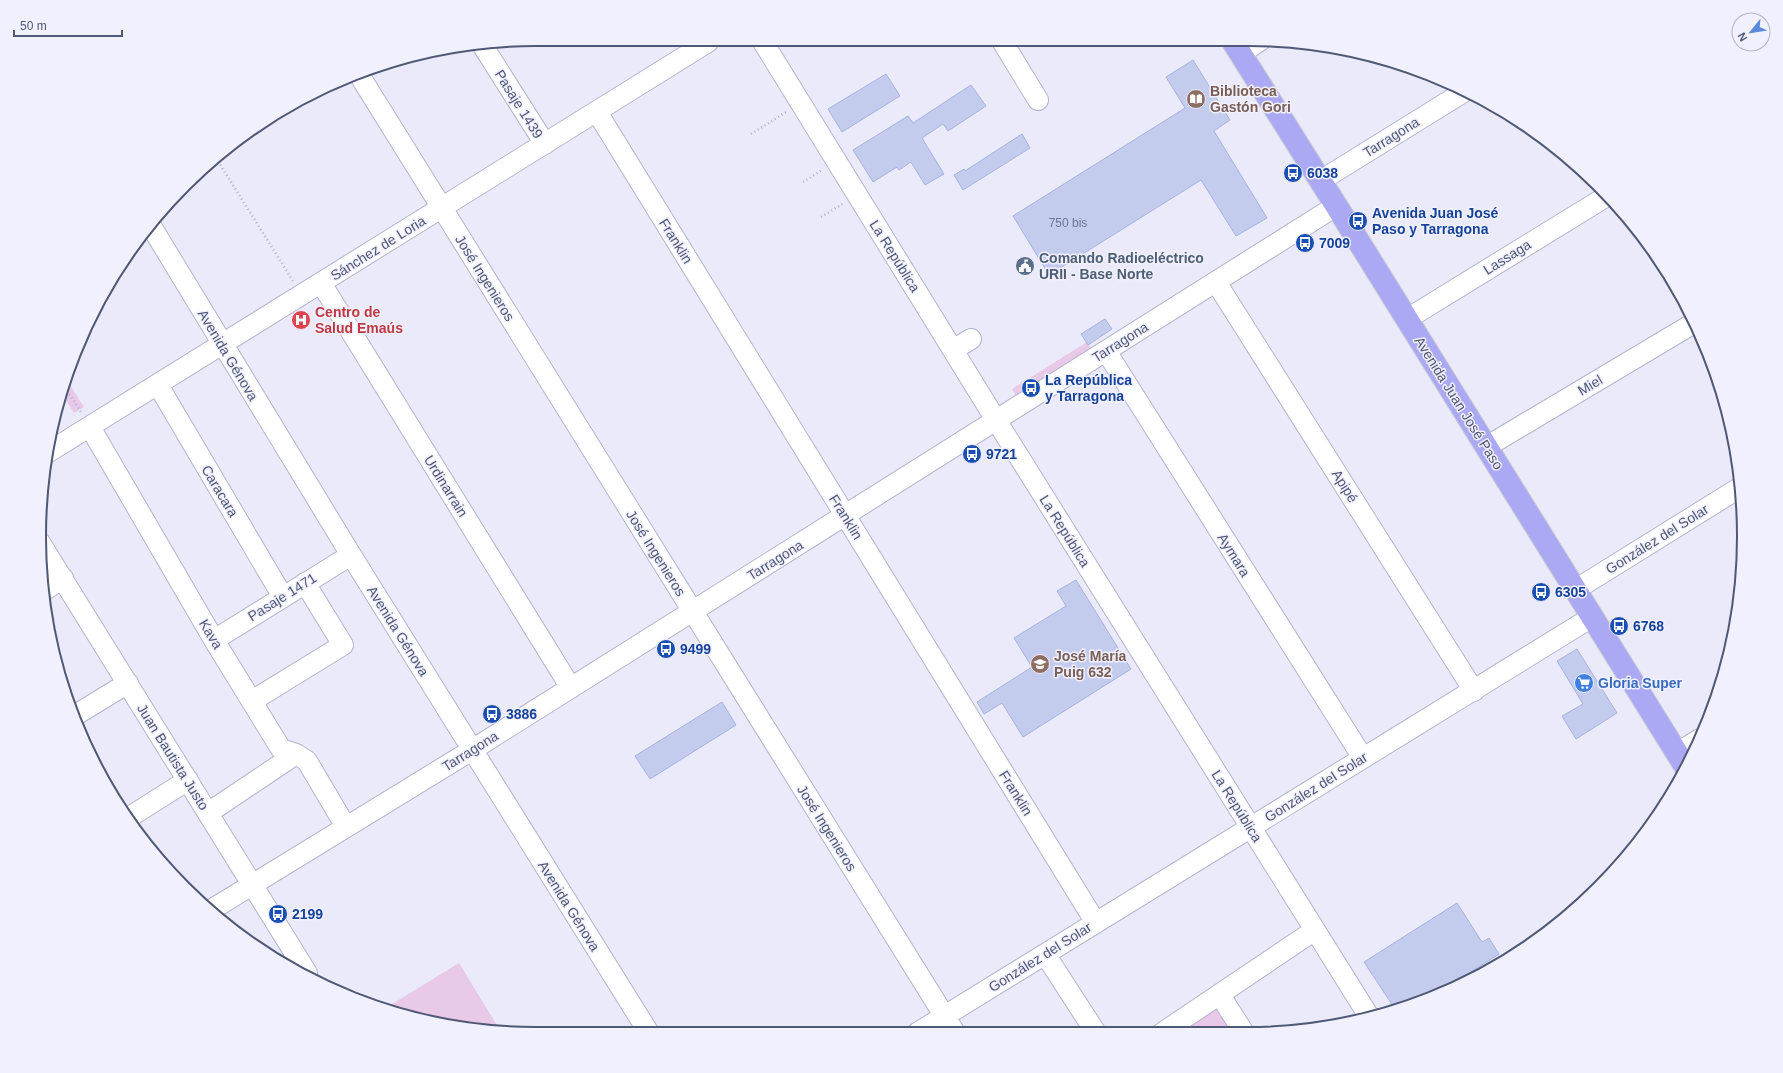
<svg xmlns="http://www.w3.org/2000/svg" width="1783" height="1073" font-family="Arial,sans-serif">
<rect width="100%" height="100%" fill="#eaeafb"/>
<path fill="#e8c9e8" d="M1087 342 1092 351 1018 399 1012 389Z
M65 377 84 407 74 413 61 392Z
M459 963 501 1032 384 1009Z
M1216 1007 1239 1033H1175Z"/>
<path fill="#c4ccee" stroke="#a6b2e0" d="M1193 60 1230 120 1214 131 1267 218 1236 236 1201 180 1049 275 1013 216 1185 108 1166 77Z
M886 74 900 96 842 132 828 109Z
M971 85 986 106 948 131 943 124 922 138 944 174 925 185 911 162 899 170 897 167 873 182 853 150 908 116 913 123Z
M1022 134 1030 148 963 190 954 175 964 169 965 171Z
M1105 319 1112 329 1088 345 1081 334Z
M1076 580 1131 669 1023 737 1002 703 984 714 977 702 1032 667 1014 638 1066 606 1057 591Z
M1577 649 1617 713 1576 739 1562 716 1583 704 1557 661Z
M722 702 736 725 650 779 635 756Z
M1457 903 1482 942 1489 938 1499 954 1446 988 1395 1009 1364 962Z"/>
<g fill="none" stroke-linecap="round" stroke-linejoin="round">
<defs>
<path id="minor" d="M1002 41 1038 100
M763 42 996 420 1370 1018
M481 43 545 144
M1240 54 1261 40
M358 73 955 1033
M597 112 1096 923
M1320 181 1462 93
M151 226 351 555 649 1033
M1216 282 1474 691
M321 283 571 688
M1407 319 1607 196
M953 350 971 339
M1106 351 1363 758
M158 385 283 597
M90 427 214 640 281 749 296 754 307 761 346 827
M1486 447 1694 323
M47 453 708 42
M39 541 307 973
M1575 590 1739 488
M43 591 63 578
M214 640 351 555
M252 701 343 645 305 583
M74 716 128 683
M1677 753 1700 739
M208 813 296 754
M128 818 188 780
M211 910 472 750 1336 206
M1045 954 1096 1033
M1220 995 1244 1033
M917 1033 1592 617
M1162 1033 1315 930"/>
<path id="major" d="M1232 40 1349 226 1685 766"/>
</defs>
<use href="#minor" stroke="#b1b4cd" stroke-width="22"/>
<use href="#major" stroke="#c7cad3" stroke-width="24"/>
<path stroke="#a7b0d4" stroke-width="2.5" stroke-dasharray="1 3" stroke-linecap="butt" d="M751 134 786 112
M216 158 293 281
M803 182 822 170
M821 217 844 203
M63 384 81 412"/>
<use href="#minor" stroke="#fff" stroke-width="20"/>
<use href="#major" stroke="#aba8f4" stroke-width="22"/>
</g>
<defs>
<symbol id="library-disc" viewBox="-11 -11 22 22"><circle r="9.5" fill="#8d6e63" stroke="#f1f0fe"/><path d="M-6-4Q-3-5.5-.7-3.5V5Q-3 3-6 4ZM6-4Q3-5.5 .7-3.5V5Q3 3 6 4Z" fill="#fff"/></symbol>
<symbol id="bus-disc" viewBox="-11 -11 22 22"><circle r="9.5" fill="#1a4fb4" stroke="#f1f0fe"/><path d="M-5-6H5V4H4V6H2V4H-2V6H-4V4H-5ZM-3.5-4V0h7V-4ZM-3.5 1.2v1.5H-2V1.2ZM2 1.2v1.5H3.5V1.2Z" fill="#fff"/></symbol>
<symbol id="civic-disc" viewBox="-11 -11 22 22"><circle r="9.5" fill="#5c6f8a" stroke="#f1f0fe"/><path d="M-.6-6.5H3V-4.5H.6V-3L4-1V1h2V6H-6V1h2V-1L-.6-3ZM-1.2 2.5V6h2.4V2.5Z" fill="#fff"/></symbol>
<symbol id="hospital-disc" viewBox="-11 -11 22 22"><circle r="9.5" fill="#e0444e" stroke="#f1f0fe"/><path d="M-5-5h3v3.5h4V-5h3V5h-3V1.5h-4V5h-3Z" fill="#fff"/></symbol>
<symbol id="school-disc" viewBox="-11 -11 22 22"><circle r="9.5" fill="#8d6e63" stroke="#f1f0fe"/><path d="M0-5L7-2L0 1L-7-2ZM-4 1L0 2.5L4 1V4Q0 6-4 4Z" fill="#fff"/></symbol>
<symbol id="supermarket-disc" viewBox="-11 -11 22 22"><circle r="9.5" fill="#3f7fe0" stroke="#f1f0fe"/><path d="M-6-5.5h2.5l.6 2H6L4.5 2H-2.5L-4.4-4H-6ZM-1.5 3.2a1.3 1.3 0 1 0 .1 0ZM3 3.2a1.3 1.3 0 1 0 .1 0Z" fill="#fff"/></symbol>
</defs>
<g fill-rule="evenodd">
<use href="#library-disc" x="1185" y="88" width="22" height="22"/>
<use href="#bus-disc" x="1282" y="162" width="22" height="22"/>
<use href="#bus-disc" x="1347" y="210" width="22" height="22"/>
<use href="#bus-disc" x="1294" y="232" width="22" height="22"/>
<use href="#civic-disc" x="1014" y="255" width="22" height="22"/>
<use href="#hospital-disc" x="290" y="309" width="22" height="22"/>
<use href="#bus-disc" x="1020" y="377" width="22" height="22"/>
<use href="#bus-disc" x="961" y="443" width="22" height="22"/>
<use href="#bus-disc" x="1530" y="581" width="22" height="22"/>
<use href="#bus-disc" x="1608" y="615" width="22" height="22"/>
<use href="#bus-disc" x="655" y="638" width="22" height="22"/>
<use href="#school-disc" x="1029" y="653" width="22" height="22"/>
<use href="#supermarket-disc" x="1573" y="672" width="22" height="22"/>
<use href="#bus-disc" x="481" y="703" width="22" height="22"/>
<use href="#bus-disc" x="267" y="903" width="22" height="22"/>
</g>
<g text-anchor="middle" dominant-baseline="central" stroke-width="3" stroke-linejoin="round" paint-order="stroke">
<g font-size="12" fill="#6c7592">
<text x="1068" y="223">750 bis</text>
</g>
<g font-size="14" font-weight="bold" fill="#785e54" stroke="#f1f0fe" text-anchor="start">
<text x="1210" y="91">Biblioteca<tspan x="1210" dy="16">Gastón Gori</tspan></text>
<text x="1054" y="656">José María<tspan x="1054" dy="16">Puig 632</tspan></text>
</g>
<g font-size="14" fill="#4f5874" stroke="#f1f0fe">
<text transform="translate(519 104) rotate(58)">Pasaje 1439</text>
<text transform="translate(1391 137) rotate(-32)">Tarragona</text>
<text transform="translate(676 241) rotate(58)">Franklin</text>
<text transform="translate(378 248) rotate(-32)">Sánchez de Loria</text>
<text transform="translate(895 256) rotate(58)">La República</text>
<text transform="translate(1507 257) rotate(-32)">Lassaga</text>
<text transform="translate(485 278) rotate(58)">José Ingenieros</text>
<text transform="translate(1120 342) rotate(-32)">Tarragona</text>
<text transform="translate(228 355) rotate(59)">Avenida Génova</text>
<text transform="translate(1590 385) rotate(-31)">Miel</text>
<text transform="translate(1459 403) rotate(58)">Avenida Juan José Paso</text>
<text transform="translate(446 486) rotate(58)">Urdinarrain</text>
<text transform="translate(1345 486) rotate(58)">Apipé</text>
<text transform="translate(220 491) rotate(59)">Caracara</text>
<text transform="translate(846 517) rotate(58)">Franklin</text>
<text transform="translate(1065 531) rotate(58)">La República</text>
<text transform="translate(1657 539) rotate(-32)">González del Solar</text>
<text transform="translate(656 553) rotate(58)">José Ingenieros</text>
<text transform="translate(1234 555) rotate(58)">Aymara</text>
<text transform="translate(775 560) rotate(-32)">Tarragona</text>
<text transform="translate(282 597) rotate(-32)">Pasaje 1471</text>
<text transform="translate(398 631) rotate(58)">Avenida Génova</text>
<text transform="translate(211 634) rotate(59)">Kava</text>
<text transform="translate(470 751) rotate(-32)">Tarragona</text>
<text transform="translate(173 757) rotate(58)">Juan Bautista Justo</text>
<text transform="translate(1316 787) rotate(-32)">González del Solar</text>
<text transform="translate(1016 793) rotate(58)">Franklin</text>
<text transform="translate(1237 806) rotate(58)">La República</text>
<text transform="translate(827 828) rotate(58)">José Ingenieros</text>
<text transform="translate(569 906) rotate(58)">Avenida Génova</text>
<text transform="translate(1040 957) rotate(-32)">González del Solar</text>
</g>
<g font-size="14" font-weight="bold" fill="#164399" stroke="#f1f0fe" text-anchor="start">
<text x="1307" y="173">6038</text>
<text x="1372" y="213">Avenida Juan José<tspan x="1372" dy="16">Paso y Tarragona</tspan></text>
<text x="1319" y="243">7009</text>
<text x="1045" y="380">La República<tspan x="1045" dy="16">y Tarragona</tspan></text>
<text x="986" y="454">9721</text>
<text x="1555" y="592">6305</text>
<text x="1633" y="626">6768</text>
<text x="680" y="649">9499</text>
<text x="506" y="714">3886</text>
<text x="292" y="914">2199</text>
</g>
<g font-size="14" font-weight="bold" fill="#4e5e75" stroke="#f1f0fe" text-anchor="start">
<text x="1039" y="258">Comando Radioeléctrico<tspan x="1039" dy="16">URII - Base Norte</tspan></text>
</g>
<g font-size="14" font-weight="bold" fill="#be3a42" stroke="#f1f0fe" text-anchor="start">
<text x="315" y="312">Centro de<tspan x="315" dy="16">Salud Emaús</tspan></text>
</g>
<g font-size="14" font-weight="bold" fill="#366cbe" stroke="#f1f0fe" text-anchor="start">
<text x="1598" y="683">Gloria Super</text>
</g>
</g>
<path d="M0 0H1783V1073H0ZM536 46H1247A490 490 0 0 1 1737 536V537A490 490 0 0 1 1247 1027H536A490 490 0 0 1 46 537V536A490 490 0 0 1 536 46Z" fill="#f1f0fe" fill-rule="evenodd"/>
<path fill="none" stroke="#4f5874" stroke-width="2" d="M536 46H1247A490 490 0 0 1 1737 536V537A490 490 0 0 1 1247 1027H536A490 490 0 0 1 46 537V536A490 490 0 0 1 536 46Z"/>
<g transform="translate(1751 32) rotate(240)"><circle r="19" fill="#f1f0fe" stroke="#b0b3c7"/>
<path d="M0-3L7 15L0 10L-7 15Z" fill="#5a8ada"/>
<text y="-6" font-size="11" font-weight="bold" text-anchor="middle" fill="#4f5874">N</text>
</g>
<path d="M14 30v6h108v-6" fill="none" stroke="#4f5874" stroke-width="2"/>
<text x="20" y="30" font-size="12" fill="#4f5874" stroke="#f1f0fe" stroke-width="3" paint-order="stroke">50 m</text>
</svg>
